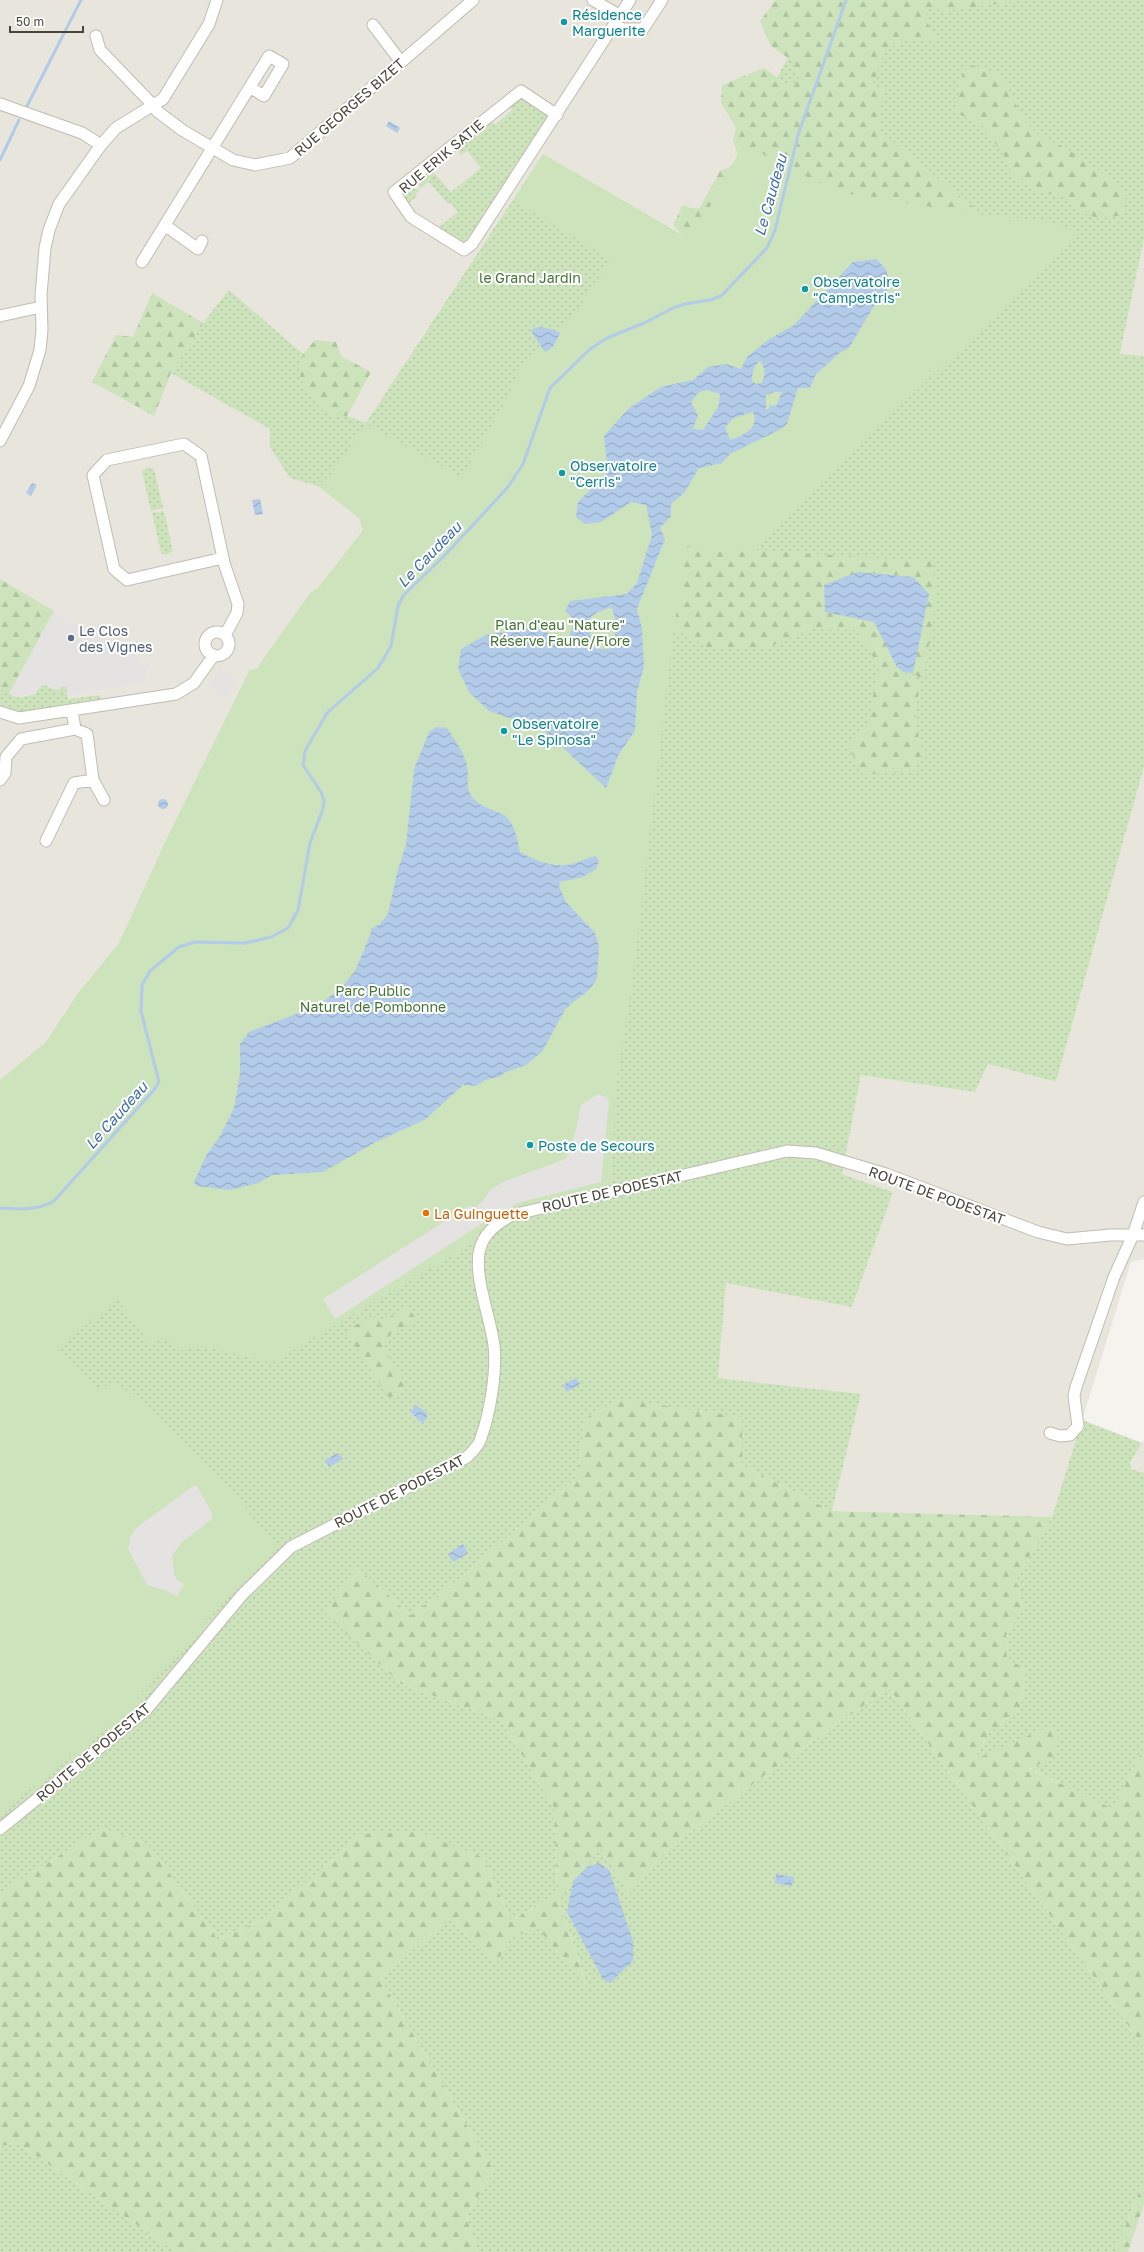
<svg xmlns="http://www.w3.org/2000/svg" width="1144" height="2252" font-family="'Golos Text',sans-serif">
<defs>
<pattern id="grass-dots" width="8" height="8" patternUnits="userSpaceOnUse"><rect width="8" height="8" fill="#cce3bb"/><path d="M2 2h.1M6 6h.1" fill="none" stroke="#b1c4a2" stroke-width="1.8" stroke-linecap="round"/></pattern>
<pattern id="forest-firs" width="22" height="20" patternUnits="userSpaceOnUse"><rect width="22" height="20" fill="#cce3bb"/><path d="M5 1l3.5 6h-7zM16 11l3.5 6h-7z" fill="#b1c4a2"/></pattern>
<pattern id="water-waves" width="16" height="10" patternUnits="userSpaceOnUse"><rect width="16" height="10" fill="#b2cbe9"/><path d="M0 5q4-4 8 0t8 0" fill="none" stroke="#93a7be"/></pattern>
</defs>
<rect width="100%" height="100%" fill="#f5f3ed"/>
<path fill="#e8e6dc" d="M0 0H817L693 241 543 154 514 201 392 525 88 1038 0 1088Z
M1144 239V356L1120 355Z
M1144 767V1259L1131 1262 1052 1517 832 1511 861 1394 718 1378 726 1282 852 1307 893 1192 842 1174 861 1074 975 1092 988 1064 1056 1082Z
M1144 1440V1473L1131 1469 1130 1462Z
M1144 2204V2252H1128L1142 2207Z"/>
<path fill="url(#grass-dots)" d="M817 0H1144V239L1120 354 1144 356V767L1056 1082 988 1064 975 1092 861 1075 842 1174 893 1192 852 1307 726 1283 718 1378 861 1394 832 1511 742 1465 584 1419 578 1476 463 1576 411 1615 356 1567 326 1613 401 1684 501 1720 554 1808 557 1893 511 1921 484 1858 362 1834 265 1918 218 1940 148 1844 101 1829 0 1893V1088L88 1038 392 525 330 475 318 486 290 478 270 447V429L171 373 203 323 229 290 303 354 300 378 321 409 333 417 347 416 366 423 543 154 693 241Z
M521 95 552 115 469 240 460 244 439 227 458 212 450 202 448 204 429 182 421 188 414 180 429 167 451 192 481 168 467 151 461 155 455 148 490 119 495 125 512 110 508 105Z
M411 185 416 190 419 189 420 190 416 194 417 196 409 203 403 195 404 191Z
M147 467 154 469 163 508 151 511 142 471Z
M164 511 173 551 166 555 161 553 152 513Z
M43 684 53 689 66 686 68 699 100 695 101 697 100 701 22 713H14L0 707V689L9 694Z
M1082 1420 1142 1443 1130 1462 1131 1469 1144 1473V1747L1113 1810 1028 1767 974 1760 989 1733 1020 1709 1027 1669 1007 1659 1006 1635 1023 1608 1016 1580 1052 1517Z
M889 1688 1144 2048V2180L1115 2252H478L466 2216 494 2171 380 1978 449 1919 496 1964 510 1939 537 1927 587 1986 559 1901 601 1847 629 1895 663 1853 770 1771Z
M16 2142 176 2252H0V2147Z"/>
<path fill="url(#forest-firs)" d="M776 0H1026L946 11 928 8 925 18 937 42 908 40 885 50 873 85 885 90 881 103 880 131 983 215 1050 222 1076 232 1049 266 721 507 533 382 522 364 553 332 578 311 591 287 698 251 673 225 682 206 699 209 720 171 741 162 733 141 736 128 721 103 722 85 764 68 788 85 799 80 795 63 771 46 760 21Z
M969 65C1018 71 1006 107 1037 133 1046 139 1058 144 1067 149 1088 162 1108 177 1127 193L1122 215 1100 219 1081 212 1065 196 1038 191 1013 177 1004 156 983 126 955 112 959 96 958 82Z
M152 293 203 323 171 373 154 416 92 382 116 335 133 337Z
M315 340 336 342 341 356 371 372 347 416 333 417 321 409 300 378 303 354Z
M687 545 932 562 937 594 923 681 913 673 929 594 913 577 858 572 825 612 874 622 897 667 919 685 915 724 924 754 914 771 863 775 849 747 867 725 879 666 856 630 814 629 768 647 711 649 674 629 658 558Z
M0 579 54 611 9 694 0 689Z
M408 1307 416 1319C405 1327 392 1331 383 1342L384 1349 408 1388 389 1398 346 1331 372 1315 378 1323Z
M619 1399 742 1417V1465L832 1511 1052 1517 1016 1580 1023 1608 1006 1635 1007 1659 1027 1669 1020 1709 989 1733 974 1760 1050 1726 1059 1739 1052 1759 1029 1768 1113 1809 1144 1747V2048L889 1688 770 1771 663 1853 629 1895 601 1848 559 1901 587 1987 537 1927 510 1939 496 1964 449 1919 380 1978 494 2171 466 2216 478 2252H176L16 2142 0 2147V1893L101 1829 148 1844 218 1940 265 1918 362 1834 419 1832 484 1858 511 1921 557 1893 554 1808 501 1720 401 1684 325 1613 356 1567 411 1615 463 1576 578 1476 584 1419Z
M1144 2180V2204L1128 2252H1115Z"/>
<path fill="#cce3bb" d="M743 144 837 192 983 215 1050 222 1076 232 1049 266 866 438 754 550 687 546 674 629 633 978 616 1088 611 1185 533 1204 491 1223 475 1242 272 1363 203 1346 180 1350 175 1343 163 1338 151 1345 118 1300 57 1348 91 1386 100 1389 116 1382 159 1418 218 1476 277 1547 250 1573 120 1719 0 1813V1080L46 1042 79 992 119 943 167 838 249 671 257 668 310 593 318 588 363 530 359 518 318 486 330 475 366 424 461 477 501 410 522 364 553 332 578 311 591 287 612 260 514 201 543 154 692 241Z"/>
<path fill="#e4e3e1" d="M54 611 151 665 144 676 145 683 68 695 66 686 62 685 58 691 43 684 35 694 19 698 9 694Z
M219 669 237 679 226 698 208 688Z
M598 1094 607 1097 609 1102 601 1182 518 1203 495 1215 335 1319 323 1299 470 1205 474 1209 484 1200 490 1190 505 1181 566 1159 575 1133 581 1105Z
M193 1486H197L213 1515 211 1520 181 1543 172 1556 174 1573 177 1580 184 1584 177 1596 165 1590 147 1585 128 1549 131 1536 136 1528Z"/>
<path fill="url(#water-waves)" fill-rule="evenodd" d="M389 121 400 128 397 133 386 126Z
M876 259 886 269 890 285 883 299 874 306 849 348 840 353 816 374 810 388H798L787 424 781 429 730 454 722 463 699 468 684 493 671 504V516L660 528 665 539 637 609 642 628 644 667 637 692 635 731 619 754 606 788 544 730 489 711 469 692 458 669 461 649 486 635 536 627 567 643 575 620 565 611 570 601 627 594 637 583 652 535 646 505 631 502 601 522 585 524 576 517 578 502 608 472 604 436 629 408 661 387 693 380 708 367 726 364 741 369 747 357 768 340 794 325 853 262ZM760 361C766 369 765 374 762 383L756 384 752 381C752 373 754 365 760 361ZM707 390 720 394 718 407 703 430 693 429 698 415 691 402 699 392ZM775 392H782L776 406 770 405 768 410 766 409V395ZM753 412C760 429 743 435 730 440L725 427 734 418ZM611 607C617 618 618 638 610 649H597L591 644 589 619 596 613Z
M542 327 560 332C558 339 552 352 544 351L531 331 534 328Z
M32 483 37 485 31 496 26 493Z
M260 499 263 514 255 515 252 500Z
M858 572 913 577 929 594 913 673 903 672 897 667 874 622 825 612 824 585Z
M436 727 447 728C455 740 464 752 467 766 470 778 464 787 473 798 481 808 495 809 505 816 516 825 517 840 520 852 538 862 558 870 578 862 585 860 589 857 596 856L599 861 596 869C585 877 576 880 561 881L559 886 566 902 595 933 599 946 597 979 589 990 566 1008 542 1052 526 1065 506 1072 499 1077 485 1080 476 1086 463 1085 426 1119 374 1143 323 1172 272 1175 258 1183 230 1190 197 1186 194 1182 207 1154 220 1136 234 1108 240 1074V1044L249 1032 317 1006 341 988 355 971 371 933V929L380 924 388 914 397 873 406 844 414 769 429 732Z
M158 804a5 5 0 1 1 10 0a5 5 0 1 1-10 0Z
M576 1378 580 1384 567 1392 563 1385Z
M416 1405 428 1414 423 1424 410 1412Z
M338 1453 343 1459 329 1467 325 1460Z
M463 1544 468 1553 453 1562 448 1554Z
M599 1863 609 1870 633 1941V1961L610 1983 603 1979 567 1912 573 1881 587 1867Z
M776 1874 794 1877 792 1886 775 1883Z"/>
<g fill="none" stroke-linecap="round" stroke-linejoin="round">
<path stroke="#b2cbe9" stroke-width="3" d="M27 106 81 0
M0 160 19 120
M0 1208C20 1209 36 1211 54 1201L154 1090 159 1082 141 1011 142 985 150 971 179 947 195 942 245 943 271 937 288 928 298 910 310 843 323 809 324 801 321 792 303 765 305 751 327 713 378 668 391 646 398 606 403 596 447 553 508 487 523 464 550 388 590 349 607 338 644 323 673 308 685 304 710 300 721 296 767 248 775 230 798 135 846 0"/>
<defs>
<path id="street" d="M593 0 619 15
M373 25 401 62
M614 25 624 29H643L662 0
M96 36 100 50 152 104 157 111 182 130 233 160 255 165 290 158 473 0
M0 104 82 133 101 145
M557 115 521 91 394 192 411 217 464 250 472 244 630 0
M166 226 198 249 202 241
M142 262 269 56 283 64 264 96 251 88
M0 316 41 307
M0 441 29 386 40 350 42 330 41 295 45 248 49 230 59 204 101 145 116 128 163 99 209 24 217 0
M223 558 127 580 114 569 93 475 107 460 184 444 201 456 223 558 224 563 238 604 237 613 225 635
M205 644a12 12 0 1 1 24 0a12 12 0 1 1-24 0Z
M0 712 19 718 176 694 194 683 214 655
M0 780 5 773 6 757 21 739 75 729
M93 780 104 800
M46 841 74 783 93 780 87 734 75 729 72 710
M1050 1433 1060 1436 1070 1435 1078 1426 1074 1396 1076 1387 1114 1277 1133 1235 1144 1202
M0 1829 146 1710 242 1595 291 1547 467 1457C472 1452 479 1446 481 1438 490 1413 497 1371 494 1345 490 1317 475 1280 479 1253 482 1234 496 1224 512 1215L787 1151 816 1153 886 1174 1038 1232 1067 1239 1110 1235H1144"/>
</defs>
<use href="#street" stroke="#bfbcb1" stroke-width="13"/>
<use href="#street" stroke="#fff" stroke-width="11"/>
</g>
<g fill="#0f9aa8" stroke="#fff" stroke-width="1.5">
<circle cx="564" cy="22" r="4"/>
<circle cx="805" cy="289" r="4"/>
<circle cx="562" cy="473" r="4"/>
<circle cx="504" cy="731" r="4"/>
<circle cx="530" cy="1145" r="4"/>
</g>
<circle fill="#5c6f8a" stroke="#fff" stroke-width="1.5" cx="71" cy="638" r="4"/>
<circle fill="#e8710a" stroke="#fff" stroke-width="1.5" cx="426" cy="1213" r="4"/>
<g text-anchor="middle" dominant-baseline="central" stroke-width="4" stroke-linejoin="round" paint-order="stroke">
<g font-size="14" fill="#0d838f" stroke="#fff" text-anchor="start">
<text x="572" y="14">Résidence<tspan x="572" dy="16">Marguerite</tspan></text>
<text x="813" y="281">Observatoire<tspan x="813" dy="16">"Campestris"</tspan></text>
<text x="570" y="465">Observatoire<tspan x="570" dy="16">"Cerris"</tspan></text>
<text x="512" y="723">Observatoire<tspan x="512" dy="16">"Le Spinosa"</tspan></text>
<text x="538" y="1145">Poste de Secours</text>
</g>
<g font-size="14" fill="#49453b" stroke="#fff">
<text transform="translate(349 107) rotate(-41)">RUE GEORGES BIZET</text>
<text transform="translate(441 156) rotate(-40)">RUE ERIK SATIE</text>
<text transform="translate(612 1191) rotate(-13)">ROUTE DE PODESTAT</text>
<text transform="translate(937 1195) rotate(20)">ROUTE DE PODESTAT</text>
<text transform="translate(399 1491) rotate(-27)">ROUTE DE PODESTAT</text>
<text transform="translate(93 1752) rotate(-40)">ROUTE DE PODESTAT</text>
</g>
<g font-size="14" fill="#447435" stroke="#fff">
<text x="530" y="277">le Grand Jardin</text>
<text x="560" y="624">Plan d'eau "Nature"<tspan x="560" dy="16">Réserve Faune/Flore</tspan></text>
<text x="373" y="990">Parc Public<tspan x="373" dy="16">Naturel de Pombonne</tspan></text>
</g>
<g font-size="14" fill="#4e5e75" stroke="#fff" text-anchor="start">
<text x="79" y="630">Le Clos<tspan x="79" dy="16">des Vignes</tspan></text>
</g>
<g font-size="14" fill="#c56008" stroke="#fff" text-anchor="start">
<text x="434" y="1213">La Guinguette</text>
</g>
<g font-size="15" font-style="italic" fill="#406ea9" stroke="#fff">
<text transform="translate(770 195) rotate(-74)">Le Caudeau</text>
<text transform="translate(429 554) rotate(-46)">Le Caudeau</text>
<text transform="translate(116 1115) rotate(-48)">Le Caudeau</text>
</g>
</g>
<path d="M10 26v6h73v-6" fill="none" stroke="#49453b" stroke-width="2"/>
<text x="16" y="26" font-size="12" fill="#49453b" stroke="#ffffff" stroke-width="3" paint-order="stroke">50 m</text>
</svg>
